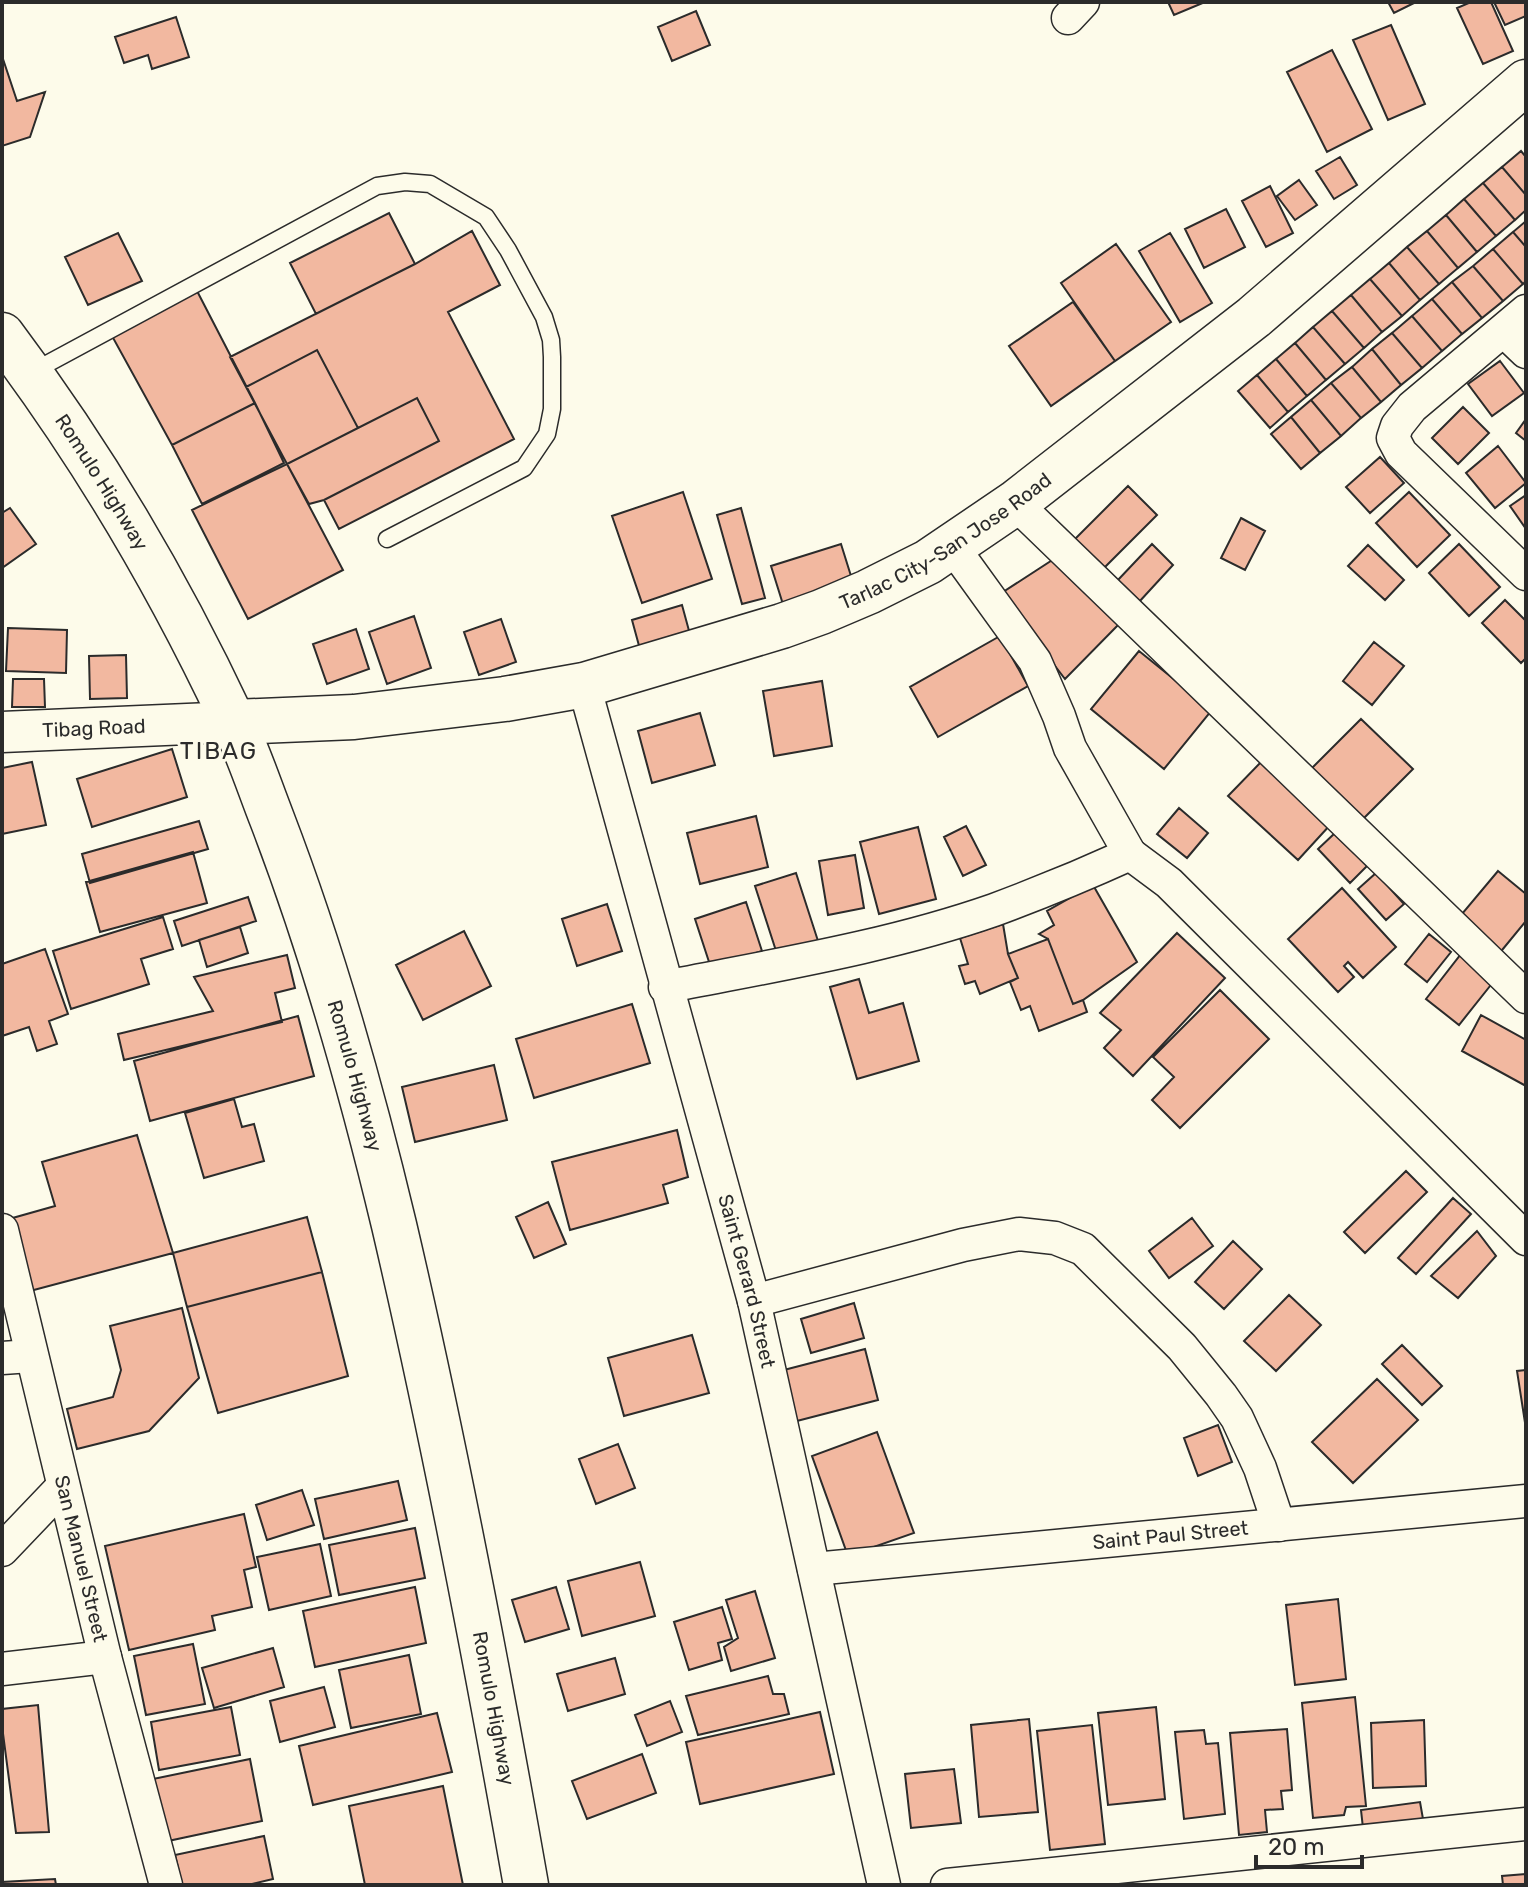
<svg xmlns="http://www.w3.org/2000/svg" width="1528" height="1887" font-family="Rubik,sans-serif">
<rect width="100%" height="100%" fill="#fdfbea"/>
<path fill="#f2b8a0" stroke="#2b2b2b" stroke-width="2" d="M1168 2H1205L1174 15Z
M1388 2H1416L1394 13Z
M1471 2H1491L1513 51 1483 64 1457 8Z
M1494 2H1526V16L1505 25Z
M696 11 710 45 672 61 658 27Z
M176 17 189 57 152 69 148 55 124 63 115 37Z
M1391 25 1425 104 1388 120 1353 40Z
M1332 50 1372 129 1327 152 1287 72Z
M2 56 17 101 45 92 30 137 2 146Z
M1521 151 1526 157V195L1502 167Z
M1340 157 1357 185 1334 199 1316 171Z
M1502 167 1526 195V210L1515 220 1483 183Z
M1299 180 1317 205 1295 220 1277 196Z
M1483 183 1515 220 1496 236 1464 199Z
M1270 186 1293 233 1266 247 1242 201Z
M1464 199 1496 236 1477 252 1446 215Z
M1226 209 1245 247 1204 268 1185 229Z
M389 213 415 264 316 314 290 263Z
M1446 215 1477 252 1458 268 1427 231Z
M1526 221V247L1513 232Z
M472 231 500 285 448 312 514 439 339 529 324 500 439 441 417 398 358 428 317 350 246 387 230 357 415 264Z
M1427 231 1458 268 1439 284 1407 247Z
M1513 232 1526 247V281L1523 284 1493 249Z
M118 233 142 281 88 305 65 257Z
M1170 233 1212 303 1180 322 1139 251Z
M1116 244 1171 322 1115 361 1061 283Z
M1407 247 1439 284 1420 300 1389 263Z
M1493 249 1523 284 1503 301 1473 266Z
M1389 263 1420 300 1402 316 1370 279Z
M1473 266 1503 301 1482 318 1452 282Z
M1370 279 1402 316 1382 332 1351 295Z
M1452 282 1482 318 1462 334 1432 299Z
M196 289 255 403 172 445 112 336Z
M1351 295 1382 332 1364 348 1332 311Z
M1432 299 1462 334 1442 351 1412 316Z
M1073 302 1115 361 1051 406 1009 346Z
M1332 311 1364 348 1345 364 1313 327Z
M1412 316 1442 351 1422 368 1392 333Z
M1313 327 1345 364 1326 380 1295 343Z
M1392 333 1422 368 1401 385 1372 349Z
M1295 343 1326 380 1307 396 1276 359Z
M1372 349 1401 385 1381 402 1352 367Z
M317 350 358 428 287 464 246 387Z
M1276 359 1307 396 1288 412 1257 375Z
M1500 361 1524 393 1492 416 1468 384Z
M1352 367 1381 402 1361 418 1331 383Z
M1257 375 1288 412 1270 428 1238 391Z
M1331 383 1361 418 1341 436 1311 400Z
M417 398 439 441 324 500 309 504 287 464Z
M1311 400 1341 436 1320 453 1291 417Z
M255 403 284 463 202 504 172 445Z
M1463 407 1489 433 1458 464 1432 438Z
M1291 417 1320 453 1301 469 1271 434Z
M1526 419V441L1516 433Z
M1498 446 1526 483 1495 508 1466 473Z
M1380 457 1404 483 1370 513 1346 487Z
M287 464 343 570 248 619 192 510Z
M1128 486 1157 515 1103 569 1074 540Z
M683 492 712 579 642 603 612 516Z
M1409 492 1450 535 1417 567 1376 523Z
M1526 495V529L1510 506Z
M10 508 36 544 2 568V513Z
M741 508 765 598 742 604 717 515Z
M1241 518 1265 531 1245 570 1221 558Z
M841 544 856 592 786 614 771 566Z
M1152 544 1173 565 1139 602 1117 581Z
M1459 544 1500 587 1469 616 1429 573Z
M1368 545 1404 580 1385 600 1348 566Z
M1057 557 1123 620 1065 679 1000 594Z
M1505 600 1526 621V658L1521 663 1482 623Z
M682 605 691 638 641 653 632 620Z
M414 616 431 668 387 684 369 632Z
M501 619 516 662 479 675 464 632Z
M8 628 67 630 66 673 6 671Z
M356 629 369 669 327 684 313 644Z
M1000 636 1028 686 938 737 910 687Z
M1374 642 1404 666 1372 705 1343 681Z
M1139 651 1212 710 1164 769 1091 709Z
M126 655 127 698 90 699 89 656Z
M13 679H44L45 707H12Z
M822 681 832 746 774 756 763 691Z
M700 713 715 765 652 783 638 731Z
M1361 719 1413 769 1363 819 1311 769Z
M172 749 187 797 92 827 77 779Z
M1262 761 1331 824 1298 860 1228 796Z
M32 762 46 825 2 834V768Z
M1179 808 1208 833 1187 858 1157 834Z
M756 816 768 867 700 884 687 833Z
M199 821 208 849 90 883 82 854Z
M966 826 986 865 963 876 944 837Z
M918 827 936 899 879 914 860 842Z
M1335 833 1367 866 1350 883 1318 849Z
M193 852 207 903 100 932 86 882Z
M855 855 864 908 828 915 819 861Z
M1498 871 1526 894V921L1498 955 1456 921Z
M796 873 819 944 778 957 755 886Z
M1376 873 1404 904 1386 920 1358 889Z
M1093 885 1137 962 1083 1000 1073 1004 1048 939 1039 934 1054 925 1047 911Z
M1342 888 1396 947 1363 978 1348 962 1344 966 1354 977 1338 992 1288 939Z
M248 897 256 921 182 946 174 921Z
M746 902 762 951 711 968 695 919Z
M607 904 622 951 577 966 562 919Z
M163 917 173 949 141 959 149 984 71 1009 53 951Z
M1003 924 1008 954 1018 978 980 994 975 981 965 984 959 966 968 964 960 938Z
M240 927 248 953 207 967 199 940Z
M464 931 491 986 423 1020 396 965Z
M1177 933 1225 978 1133 1076 1104 1048 1121 1030 1100 1013Z
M1429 934 1451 952 1427 982 1405 964Z
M1048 939 1073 1004 1083 1000 1087 1012 1039 1031 1030 1006 1021 1010 1010 982 1018 978 1008 954Z
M45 949 68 1014 49 1021 57 1044 37 1051 29 1027 2 1036V964Z
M1461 954 1494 981 1459 1025 1426 999Z
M287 955 295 988 275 993 282 1022 124 1060 118 1034 213 1011 194 977Z
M859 979 869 1013 903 1003 919 1061 857 1079 830 987Z
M1220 990 1269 1039 1180 1128 1152 1100 1174 1077 1153 1057Z
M632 1004 650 1063 534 1098 516 1039Z
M1481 1015 1526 1040V1086L1462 1051Z
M298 1016 314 1076 150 1121 134 1061Z
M494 1065 507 1120 415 1142 402 1087Z
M234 1099 242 1127 254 1124 264 1161 204 1178 185 1113Z
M677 1130 688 1177 663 1185 668 1203 570 1230 552 1162Z
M137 1135 173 1253 30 1291 9 1219 55 1206 42 1162Z
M1406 1171 1427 1192 1365 1253 1344 1232Z
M1453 1198 1471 1214 1416 1274 1398 1258Z
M548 1202 566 1244 534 1258 516 1217Z
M307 1217 322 1272 187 1307 173 1253Z
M1192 1218 1213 1246 1169 1278 1149 1251Z
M1477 1231 1496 1256 1458 1298 1431 1276Z
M1233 1241 1262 1269 1224 1309 1195 1282Z
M322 1272 348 1376 218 1413 187 1307Z
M1289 1295 1321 1325 1276 1371 1244 1341Z
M854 1303 864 1338 811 1353 801 1319Z
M182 1308 199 1378 149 1431 77 1449 67 1409 113 1397 121 1370 110 1326Z
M692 1335 709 1393 624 1416 608 1358Z
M1402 1345 1442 1386 1422 1405 1382 1364Z
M865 1349 878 1400 793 1422 780 1371Z
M1526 1370V1429L1517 1371Z
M1377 1379 1418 1420 1353 1483 1312 1442Z
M1218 1425 1232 1462 1198 1476 1184 1438Z
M877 1432 914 1533 848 1556 812 1456Z
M618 1444 635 1488 596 1504 579 1459Z
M398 1481 407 1520 324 1539 315 1499Z
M302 1490 314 1525 267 1540 256 1505Z
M244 1514 256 1567 244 1570 252 1607 212 1616 215 1630 129 1650 105 1546Z
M415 1528 425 1578 339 1595 329 1545Z
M320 1544 331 1596 269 1610 257 1557Z
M640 1562 655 1616 582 1636 568 1581Z
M415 1587 426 1643 315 1667 303 1611Z
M556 1587 569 1629 525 1642 512 1600Z
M755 1591 775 1658 731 1671 724 1647 738 1638 726 1600Z
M1338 1599 1346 1679 1295 1685 1286 1605Z
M722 1607 732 1639 718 1643 722 1660 689 1670 674 1622Z
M193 1644 205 1704 146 1715 134 1656Z
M273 1648 284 1687 214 1708 202 1668Z
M409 1655 421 1714 351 1728 339 1670Z
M615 1658 625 1694 568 1711 557 1674Z
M768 1676 773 1694H784L789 1714 698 1735 686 1696Z
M324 1687 335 1727 280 1742 270 1701Z
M1355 1697 1366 1806 1346 1807 1344 1815 1313 1818 1302 1703Z
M670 1701 682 1732 647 1746 635 1715Z
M38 1705 49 1832 16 1833 2 1726V1709Z
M231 1707 240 1755 159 1770 151 1722Z
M1156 1707 1165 1799 1108 1805 1098 1713Z
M820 1712 834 1774 700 1804 686 1742Z
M437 1713 452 1772 313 1805 299 1746Z
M1029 1719 1038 1812 979 1817 971 1725Z
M1424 1720 1426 1786 1373 1788 1371 1723Z
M1092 1725 1105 1844 1050 1850 1037 1731Z
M1287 1729 1292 1790 1281 1791 1283 1809 1265 1810 1267 1832 1239 1835 1230 1733Z
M1204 1730 1206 1744 1218 1743 1225 1814 1184 1819 1175 1732Z
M642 1754 656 1793 587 1819 572 1781Z
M250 1759 262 1821 168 1841 153 1779Z
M954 1769 961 1823 911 1828 905 1774Z
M443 1786 463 1885H365L349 1806Z
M1420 1802 1423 1819 1363 1828 1361 1810Z
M264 1836 273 1879 248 1885H182L175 1855Z
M1526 1874V1885H1503L1502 1876Z
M55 1879 56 1885H2V1882Z"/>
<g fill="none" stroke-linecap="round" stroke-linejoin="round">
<defs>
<path id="service" d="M32 372 377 186 405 182 430 184 486 217 508 250 544 317 551 340 552 357V409L547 434 524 468 387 539"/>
<g id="minor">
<path d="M1068 18 1083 2"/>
<path d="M1526 311 1412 407 1397 426 1393 438 1401 453 1526 574"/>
<path d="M1504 331 1526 352"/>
<path d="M1015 503 1526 997"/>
<path d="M952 546 1035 661 1059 716 1070 748 1130 854"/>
<path id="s1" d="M584 685 754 1301 884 1885"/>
<path d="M665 987C775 965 888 947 994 910 1040 893 1086 874 1130 854L1169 883 1526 1239"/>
<path id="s2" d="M2 1230 105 1657 166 1885"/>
<path d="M754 1301 963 1245 1019 1234 1055 1238 1083 1249 1182 1347 1221 1395 1237 1418 1260 1468 1279 1525"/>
<path d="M2 1358 31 1356"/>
<path d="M2 1550 63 1486"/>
<path id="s3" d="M814 1569 1526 1501"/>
<path d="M2 1669 105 1657"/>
<path d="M947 1885 1526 1824"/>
</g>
<g id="tertiary">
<path id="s4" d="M2 732 234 722"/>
</g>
<g id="secondary">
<path id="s5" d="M234 722 354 717 505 699 584 685 782 626 821 612 868 592 928 562 1015 503 1254 317 1526 82"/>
</g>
<g id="trunk">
<path id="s6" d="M2 335C91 453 169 585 232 719 248 751 259 786 272 819 323 952 361 1087 394 1225 445 1443 487 1664 526 1885"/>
</g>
</defs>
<use href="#service" stroke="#2b2b2b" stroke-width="19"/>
<use href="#minor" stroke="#2b2b2b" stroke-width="35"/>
<use href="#tertiary" stroke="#2b2b2b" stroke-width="43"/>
<use href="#secondary" stroke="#2b2b2b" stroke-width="47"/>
<use href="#trunk" stroke="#2b2b2b" stroke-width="47"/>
<use href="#service" stroke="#fdfbea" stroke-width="16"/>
<use href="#minor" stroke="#fdfbea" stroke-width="32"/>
<use href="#tertiary" stroke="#fdfbea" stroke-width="40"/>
<use href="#secondary" stroke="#fdfbea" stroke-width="44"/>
<use href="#trunk" stroke="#fdfbea" stroke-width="44"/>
</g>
<g text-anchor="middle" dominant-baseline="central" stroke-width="6" stroke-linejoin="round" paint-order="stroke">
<g font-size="20" fill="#2b2b2b" stroke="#fdfbea">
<text stroke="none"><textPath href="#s6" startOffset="178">Romulo Highway</textPath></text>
<text stroke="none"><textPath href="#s5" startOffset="744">Tarlac City-San Jose Road</textPath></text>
<text stroke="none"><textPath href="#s4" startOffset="92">Tibag Road</textPath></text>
<text stroke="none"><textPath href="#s6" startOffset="826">Romulo Highway</textPath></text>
<text stroke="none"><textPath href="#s1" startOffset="618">Saint Gerard Street</textPath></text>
<text stroke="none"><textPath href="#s3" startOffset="358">Saint Paul Street</textPath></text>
<text stroke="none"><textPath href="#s2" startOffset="338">San Manuel Street</textPath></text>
<text stroke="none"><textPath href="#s6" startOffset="1474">Romulo Highway</textPath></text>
</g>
<g font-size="24" letter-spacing="2" fill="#2b2b2b" stroke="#fdfbea">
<text x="219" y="751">TIBAG</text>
</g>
</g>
<rect width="1528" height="1887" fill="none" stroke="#2b2b2b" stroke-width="8"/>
<path d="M1256 1855v12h106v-12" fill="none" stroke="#2b2b2b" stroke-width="4"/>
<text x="1268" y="1855" font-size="24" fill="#2b2b2b" stroke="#fdfbea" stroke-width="6" paint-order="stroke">20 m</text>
</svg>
